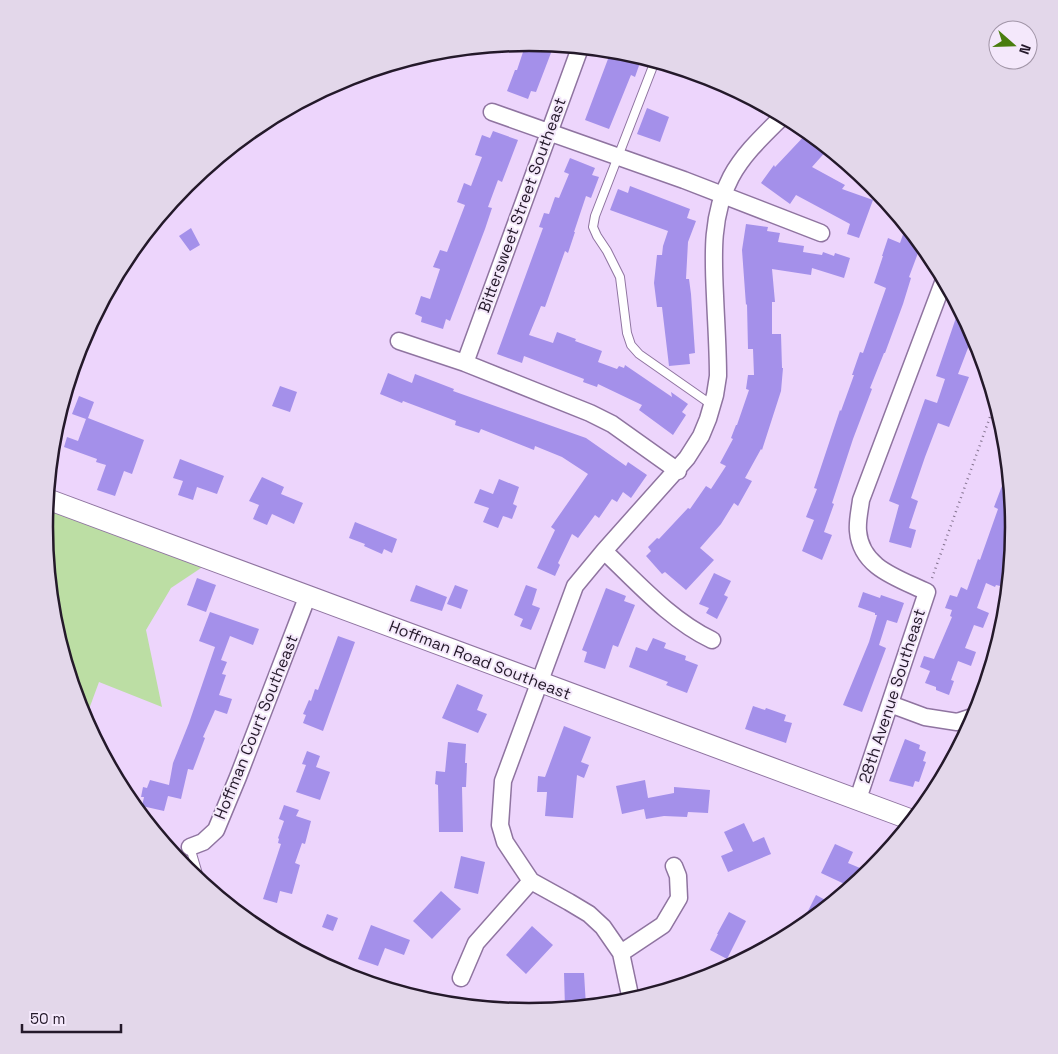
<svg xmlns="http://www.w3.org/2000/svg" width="1058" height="1054" font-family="'Space Grotesk',sans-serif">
<rect width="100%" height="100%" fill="#edd5fc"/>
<path fill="#bcdea4" d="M47 499 213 560 171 588 146 630 162 707 99 682 85 720 81 712 54 621 45 527Z"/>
<path fill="#a490ea" d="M526 43 554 45 536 92 531 91 528 99 507 91 515 70H517Z
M611 51 624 52 642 57 635 77 631 75 609 129 585 120Z
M647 108 669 117 660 142 637 134Z
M493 131 518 140 502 182 498 180 488 207 492 208 485 229 450 321 446 319 443 329 421 322 422 317 415 314 421 296 430 299 440 269 433 267 440 250 447 252 465 205 457 202 464 183 471 186 482 157 475 155 482 135 490 138Z
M808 132 828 149 812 167 845 185 842 189 873 200 859 238 847 234 850 224 796 195 790 204 761 183 774 165 775 167Z
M570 158 595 168 592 175 599 177 591 198 586 196 574 232H575L568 253 565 251 545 307 541 306 529 335 553 343 557 332 576 339 575 341 602 351 598 362 617 369 619 366 624 368 625 365 672 397 671 392 688 404 682 412 686 415 673 435 639 410 642 405 598 384 597 387 583 382 584 379 524 356 522 363 497 354 543 228 539 227 544 213 549 214 555 197 559 198 569 174 564 172Z
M630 186 690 209 687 218 696 221 688 242 686 279H689L691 294 695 353 689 354 690 364 669 366 662 307H657L654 283 657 255H662L663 246 668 231 610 210 618 189 628 193Z
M746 224 768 227 767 231 780 233 778 242 804 246 803 252 822 255 823 252 834 256 835 253 850 258 844 278 812 268 811 275 772 269 775 302H772V334H781L782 368H783L781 391 762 450 761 449 745 478 752 481 738 506 734 503 721 524 700 548 714 560 686 590 665 572 662 574 646 556 651 551 648 547 657 538 659 539 688 508 690 509 706 486 711 489 726 466 720 463 733 439 731 438 736 425H737L749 390 746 389 748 375H754L753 349H748L747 304 746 305 742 250Z
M906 226 921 245 909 277 911 278 903 304 885 353H884L870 388 872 389 853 439 832 503 834 504 824 532 832 535 822 560 802 551 814 520 806 517 817 489 814 488 840 410 841 411 854 375H852L860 352 863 353 886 288 874 283 883 256H882L888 238 900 243Z
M191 228 200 245 190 251 179 236Z
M959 309 973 335 958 374 969 377 949 427 938 423 925 457 911 498 918 501 909 528 916 530 911 548 889 542 899 505 889 501 925 399 937 403 945 379 936 376Z
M388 373 412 383 415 374 454 389 453 391 586 438 626 466 628 462 647 475 631 498 623 492 617 502 612 499 599 518 595 515 578 538 572 534 558 563 560 565 555 576 537 568 555 530 551 527 588 474 562 457 535 446 534 450 481 429 479 433 455 425 456 421 403 401 402 403 380 394Z
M280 386 297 392 290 412 272 406Z
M79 396 94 402 88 418 144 440 132 474 124 471 115 496 97 490 106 465 96 462 97 459 64 447 67 437 78 441 86 419 72 414Z
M180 459 224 476 217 494 197 487 193 500 178 495 183 481 173 478Z
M1008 470 1013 527 1010 558 1000 586 996 585 995 587 986 583 977 608 989 613 983 628 974 625 965 648 976 652 971 666 958 661 951 680 954 681 949 695 936 690V687L925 683 930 671 920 667 924 656 934 659 952 617 950 616 952 610 945 608 950 595 957 597 961 587 967 590 978 559 980 560 998 509 994 507Z
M262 477 284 487 281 494 303 503 294 524 272 514 267 525 253 519 259 505 249 501Z
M499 479 519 487 513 504 517 506 512 519 503 516 498 528 483 522 489 508 474 503 480 489 493 494Z
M355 522 397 539 392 553 384 549 382 554 364 546 365 544 349 538Z
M714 573 731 581 724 595 728 597 717 619 706 613 709 608 699 604Z
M197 578 216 585 206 612 187 605Z
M416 585 447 597 442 611 410 601Z
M455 585 468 590 461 609 447 604Z
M526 585 537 589 532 605 540 608 531 630 520 626 523 619 514 615Z
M606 588 626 596 624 601 635 605 618 647 613 645 605 669 584 662 587 652 582 650Z
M863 592 880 598 881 595 904 603 897 623 887 620 879 645 886 648 862 712 843 705 869 642 877 615H875V613L858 607Z
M210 612 259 629 253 645 230 636 221 660 227 662 222 674 226 675 219 695 232 699 227 714 215 710 203 737 205 738 193 770 188 769 181 799 168 796 164 811 142 806 144 797H141L143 787 147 788 150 780 169 785 173 763 189 723 215 647 199 641Z
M338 636 355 642 323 731 303 723 306 715 303 714 309 700 311 701 315 689 318 690Z
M653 638 666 643 664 648 686 656 685 660 698 665 687 693 666 685 668 682 629 667 636 647 647 651Z
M457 684 483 695 477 710 487 714 478 733 442 718Z
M753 706 765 710 766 708 786 715 784 721 792 723 786 743 745 729Z
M564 726 591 737 581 762 589 765 584 778 577 775 573 818 545 816 547 792H537L538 776 545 777Z
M905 739 920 745 919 749 926 752 923 761 926 762 919 782 915 781 913 787 889 781Z
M448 742 466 744 465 763H467L466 787H462L463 832H439L438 785 435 784 436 771 445 772Z
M307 751 320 756 316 767 330 772 320 800 296 792 306 765 302 764Z
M645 780 648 798 674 793V787L710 790 708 813 688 812 687 817 664 816 646 819 644 809 622 814 616 786Z
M284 805 299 810 296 816 311 821 305 844 302 843 295 863 300 865 292 894 280 891 277 903 263 899 281 844 278 843 279 839 278 838 284 821 279 819Z
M744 823 753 842 764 837 771 854 728 872 721 856 733 851 724 832Z
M835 844 853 852 848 863 860 868 859 871 866 874 851 887 821 873Z
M461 856 485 862 478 894 454 888Z
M441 891 461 909 432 939 413 921Z
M816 895 831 903 799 929Z
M729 912 746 921 727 959 710 950 718 934H717Z
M327 914 338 918 333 931 322 927Z
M371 925 410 940 404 955 385 948 378 966 358 959Z
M532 926 553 945 526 974 506 955Z
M564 973H584L586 1006 565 1008Z"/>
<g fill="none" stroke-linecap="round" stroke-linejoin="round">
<defs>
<path id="service" d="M655 61 595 216 593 227 597 236 607 251 620 277 627 333 631 345 639 354 712 405
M190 847 200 881"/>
<path id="minor" d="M492 112 684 180 821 233
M399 341 465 363 590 413 612 424 678 471
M465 363 580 48
M604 551C637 582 670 620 712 640
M890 704 925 717 957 722 975 716
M858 799 927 592C898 578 861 568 858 531 857 521 860 509 861 500L944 280
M190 847 203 842 216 830 238 777 308 595
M621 953 663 925 679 898 678 876 674 866
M461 978 476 943 531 881
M631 1000 621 953 603 927 589 914 569 902 531 881 505 842 500 825 503 781 575 586 604 551 687 458 701 436 708 419 715 395 718 376C718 349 716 322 715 296 713 255 711 214 731 177 744 153 764 135 783 116"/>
<path id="tertiary" d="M47 499 912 820"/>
</defs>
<use href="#service" stroke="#8f74a0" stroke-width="10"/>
<use href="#minor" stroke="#8f74a0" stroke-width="19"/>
<use href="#tertiary" stroke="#8f74a0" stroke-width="22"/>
<path stroke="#857490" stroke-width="2.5" stroke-dasharray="1 4" stroke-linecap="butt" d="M932 578 995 403"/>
<use href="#service" stroke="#fff" stroke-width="8"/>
<use href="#minor" stroke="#fff" stroke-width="16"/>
<use href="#tertiary" stroke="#fff" stroke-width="20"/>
</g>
<g text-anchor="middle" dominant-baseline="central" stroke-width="4" stroke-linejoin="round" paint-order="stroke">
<g font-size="16" fill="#24192a" stroke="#f4e8fb">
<text transform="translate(522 205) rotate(-70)">Bittersweet Street Southeast</text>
<text transform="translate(480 660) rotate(21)">Hoffman Road Southeast</text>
<text transform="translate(892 696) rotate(-72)">28th Avenue Southeast</text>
<text transform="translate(256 727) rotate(-68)">Hoffman Court Southeast</text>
</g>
</g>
<path d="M0 0H1058V1054H0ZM53 527a476 476 0 1 1 952 0a476 476 0 1 1-952 0Z" fill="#e3d7ea" fill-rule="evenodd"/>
<path fill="none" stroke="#24192a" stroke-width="2.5" d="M53 527a476 476 0 1 1 952 0a476 476 0 1 1-952 0Z"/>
<g transform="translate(1013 45) rotate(110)"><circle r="24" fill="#f4e8fb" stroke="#a195a7"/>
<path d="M0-4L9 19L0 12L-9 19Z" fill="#497d0e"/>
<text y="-8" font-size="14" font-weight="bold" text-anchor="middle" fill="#24192a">N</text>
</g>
<path d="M22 1024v8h99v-8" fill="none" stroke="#24192a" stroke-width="2.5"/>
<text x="30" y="1024" font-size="15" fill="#24192a" stroke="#f4e8fb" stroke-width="4" paint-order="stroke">50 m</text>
</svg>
